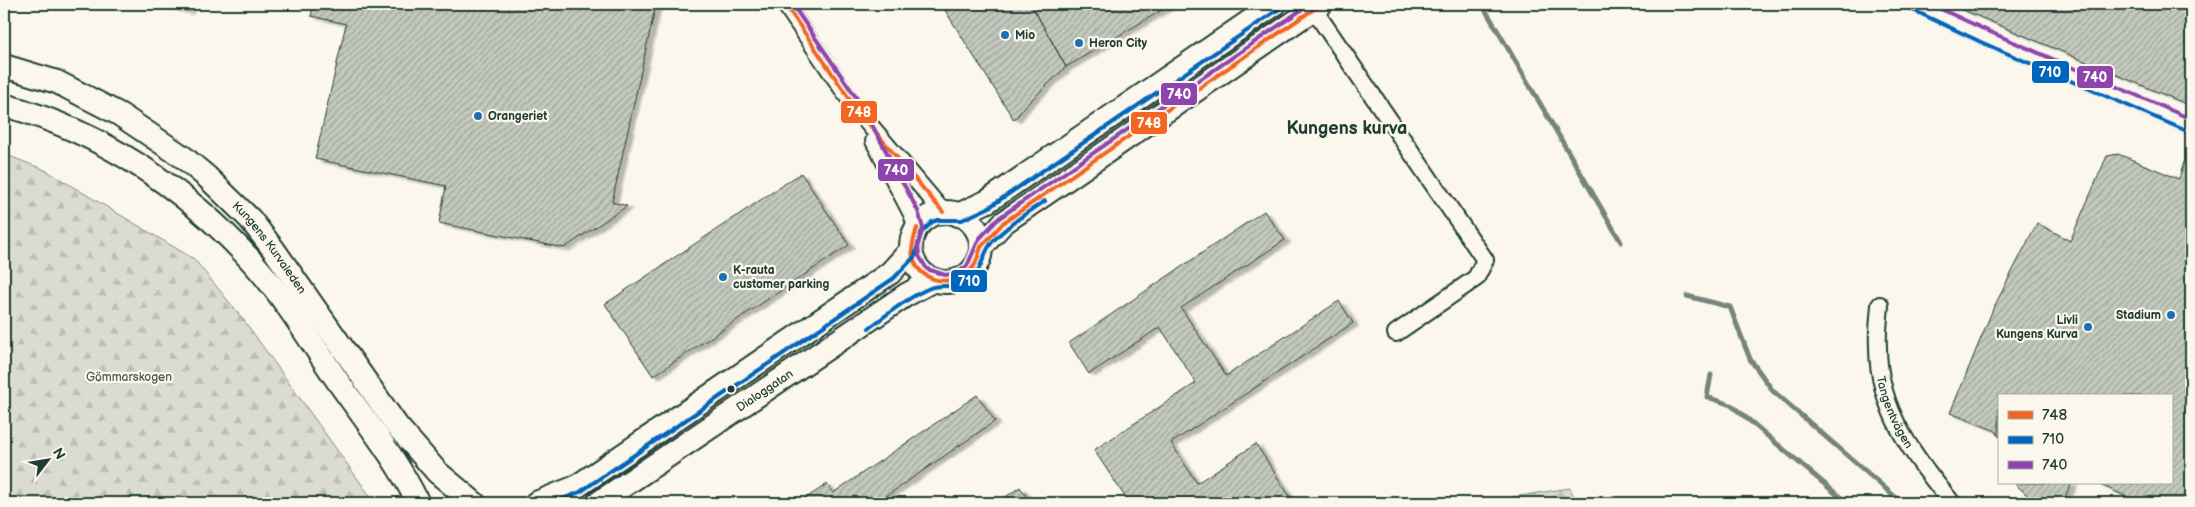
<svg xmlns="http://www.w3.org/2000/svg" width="2195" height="507" font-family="'Balsamiq Sans',sans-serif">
<defs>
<pattern id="forest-firs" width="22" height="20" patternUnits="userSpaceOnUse" patternTransform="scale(1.25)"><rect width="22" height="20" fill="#dbdcd1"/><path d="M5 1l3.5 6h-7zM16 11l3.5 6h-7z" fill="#bcbeb4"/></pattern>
<pattern id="building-hatch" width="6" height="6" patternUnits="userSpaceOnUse" patternTransform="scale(1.25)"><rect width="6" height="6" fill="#c4c9be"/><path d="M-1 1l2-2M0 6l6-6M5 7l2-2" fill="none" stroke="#9fa49b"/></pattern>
<filter id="shadow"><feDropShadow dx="5.5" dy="3" stdDeviation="1" flood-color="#0004"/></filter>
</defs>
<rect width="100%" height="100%" fill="#fbf7ec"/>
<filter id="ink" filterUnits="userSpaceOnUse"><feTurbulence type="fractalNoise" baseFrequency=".02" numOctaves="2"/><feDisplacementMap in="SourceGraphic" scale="10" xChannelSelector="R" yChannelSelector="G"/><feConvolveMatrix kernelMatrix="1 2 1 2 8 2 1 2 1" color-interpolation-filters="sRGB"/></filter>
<g filter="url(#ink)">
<path fill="url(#forest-firs)" stroke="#7d8c82" d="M4 154 45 170 194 259 243 319 375 503H4Z
M1570 488 1577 503H1474Z"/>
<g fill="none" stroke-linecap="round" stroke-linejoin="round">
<path stroke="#74847b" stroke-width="5" d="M1482 4 1621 242
M1687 296 1730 307 1750 359 1773 391 1902 503
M1711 375 1707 397 1731 405 1847 503"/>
</g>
<path fill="url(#building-hatch)" stroke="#1f3d34" filter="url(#shadow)" d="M156 4H189L188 11Z
M314 4H656L612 202 627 206 564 248 439 223 446 186 315 159 346 24 311 16Z
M941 4H1031L1066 67 1027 104 1014 120Z
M1031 4H1172L1066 67Z
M1949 4H2191V106L2046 45Z
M2118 154 2179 179 2184 162 2191 165V503H2141L2096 483H2171V396H1999V437L1996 431 1950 413 1993 309 2037 223 2070 241 2107 156Z
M801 173 849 245 653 376 605 304Z
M1264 211 1285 240 1181 308 1226 376 1339 301 1353 323 1171 443 1197 483 1256 444 1294 503H1129L1094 450 1196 383 1160 327 1089 374 1069 343Z
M977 395 995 421 876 503H799L827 484 833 493Z
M2014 483H2072L2062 503H2036Z
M1020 487 1031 503H997Z"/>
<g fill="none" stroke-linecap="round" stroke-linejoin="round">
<defs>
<g id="street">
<path d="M785 4 857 110 943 212"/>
<path d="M1310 4 1485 260 1476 278 1396 333"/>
<path d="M1916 4 1985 37 2191 126"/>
<path d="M874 141 912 214 917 228"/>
<path id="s1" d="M1880 305C1879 319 1877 333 1878 347 1878 411 1914 456 1952 503"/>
</g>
<g id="secondary">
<path id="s2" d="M4 66 57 82 119 114 183 157 207 177 250 219 274 250 397 426 437 472 474 503"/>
<path d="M4 105C102 132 188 189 256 266 286 300 311 342 337 380 365 420 397 459 418 503"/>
<circle cx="946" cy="247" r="35"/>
<path d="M958 215 988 201 1275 4"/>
<path d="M981 247 1003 223 1321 4"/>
<path d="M536 503 576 487 890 273 911 250"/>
<path id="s3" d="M598 503 906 295 934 280"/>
</g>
</defs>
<use href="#street" stroke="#1f3d34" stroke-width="20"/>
<use href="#secondary" stroke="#1f3d34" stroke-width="26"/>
<use href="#street" stroke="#fbf7ec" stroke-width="16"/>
<use href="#secondary" stroke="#fbf7ec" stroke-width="22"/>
<defs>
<path id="bus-1" d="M785 4 857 110 943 212
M917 228C914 239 909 251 915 263 926 286 960 286 974 266 977 261 979 253 981 247
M981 247 1003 223 1321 4"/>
<path id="bus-2" d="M1913 10 1983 43 2189 132
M869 328C888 314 908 297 930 288 942 283 955 290 967 282 983 273 981 254 993 241 1008 225 1027 213 1045 201
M552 503 580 492 894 278 915 256 921 233 932 222 938 220H962L988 208 1279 9"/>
<path id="bus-3" d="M792 4 862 106 918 211 923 228 918 244 919 256 927 269 945 275 957 273 967 266 979 239 999 218 1310 4
M1930 4 1988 31 2191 119"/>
</defs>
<use href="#bus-1" stroke="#fbf7ec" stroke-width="8"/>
<use href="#bus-2" stroke="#fbf7ec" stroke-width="8"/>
<use href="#bus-3" stroke="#fbf7ec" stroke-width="8"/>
<use href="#bus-1" stroke="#f26522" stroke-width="4"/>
<use href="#bus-2" stroke="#0065bd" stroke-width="4"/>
<use href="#bus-3" stroke="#8e44ad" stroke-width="4"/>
</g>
</g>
<g fill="#1f6fb2" stroke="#fbf7ec" stroke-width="2">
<circle cx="1005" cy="35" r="5"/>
<circle cx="1079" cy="43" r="5"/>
<circle cx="478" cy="116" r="5"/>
<circle cx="723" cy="277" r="5"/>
<circle cx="2171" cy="315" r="5"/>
<circle cx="2088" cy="327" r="5"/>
</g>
<circle fill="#1f3d34" stroke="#fbf7ec" stroke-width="2" cx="731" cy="389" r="4.5"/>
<g text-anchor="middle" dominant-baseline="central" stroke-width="4.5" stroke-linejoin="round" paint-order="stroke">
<g font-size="12" font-weight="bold" fill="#1f3d34" stroke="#fbf7ec" text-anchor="start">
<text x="1015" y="35">Mio</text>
<text x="1089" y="43">Heron City</text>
<text x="488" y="116">Orangeriet</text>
<text x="733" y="270">K-rauta<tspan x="733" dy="14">customer parking</tspan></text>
<text x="2161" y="315" text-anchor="end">Stadium</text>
<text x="2078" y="320" text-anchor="end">Livli<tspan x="2078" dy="14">Kungens Kurva</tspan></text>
</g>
<g font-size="12" fill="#1f3d34" stroke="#fbf7ec">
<text stroke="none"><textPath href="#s2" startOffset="328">Kungens Kurvaleden</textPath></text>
<text stroke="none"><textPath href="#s3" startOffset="201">Dialoggatan</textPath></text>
<text stroke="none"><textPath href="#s1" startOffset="110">Tangentvägen</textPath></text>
</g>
<g font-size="12" fill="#455d53" stroke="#fbf7ec">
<text x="129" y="377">Gömmarskogen</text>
</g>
<g font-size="18" font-weight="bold" fill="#1f3d34" stroke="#fbf7ec">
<text x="1347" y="128">Kungens kurva</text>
</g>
</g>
<g stroke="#fbf7ec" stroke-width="2">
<rect x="2031" y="60" width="39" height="24" rx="5" fill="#0065bd"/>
<rect x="2076" y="65" width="38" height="24" rx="5" fill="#8e44ad"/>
<rect x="1160" y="82" width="38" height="24" rx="5" fill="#8e44ad"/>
<rect x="840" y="100" width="38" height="24" rx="5" fill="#f26522"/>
<rect x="1130" y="111" width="38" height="24" rx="5" fill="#f26522"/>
<rect x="877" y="158" width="38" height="24" rx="5" fill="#8e44ad"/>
<rect x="950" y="269" width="38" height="24" rx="5" fill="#0065bd"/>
</g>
<g font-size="14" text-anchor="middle" font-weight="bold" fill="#fff">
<text x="2050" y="77">710</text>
<text x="2095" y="82">740</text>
<text x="1179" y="99">740</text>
<text x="859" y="117">748</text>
<text x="1149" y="128">748</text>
<text x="896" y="175">740</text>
<text x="969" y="286">710</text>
</g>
<rect width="2195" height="507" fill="none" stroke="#fbf7ec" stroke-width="20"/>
<rect x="10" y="10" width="2175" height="487" fill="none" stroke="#1f3d34" stroke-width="2" filter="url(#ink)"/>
<rect x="1998" y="394" width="175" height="90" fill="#fbf7ec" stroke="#a3ada2"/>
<rect x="2008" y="411" width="25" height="8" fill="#f26522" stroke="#a3ada2"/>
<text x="2042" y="420" font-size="15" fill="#1f3d34">748</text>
<rect x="2008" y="436" width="25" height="8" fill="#0065bd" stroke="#a3ada2"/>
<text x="2042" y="444" font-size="15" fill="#1f3d34">710</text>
<rect x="2008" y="461" width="25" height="8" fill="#8e44ad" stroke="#a3ada2"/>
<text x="2042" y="470" font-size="15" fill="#1f3d34">740</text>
<g transform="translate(48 460) rotate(59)" stroke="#fbf7ec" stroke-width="4" paint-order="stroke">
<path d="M0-4L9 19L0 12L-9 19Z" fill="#1f3d34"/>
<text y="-8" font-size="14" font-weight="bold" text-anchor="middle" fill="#1f3d34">N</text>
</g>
</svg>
